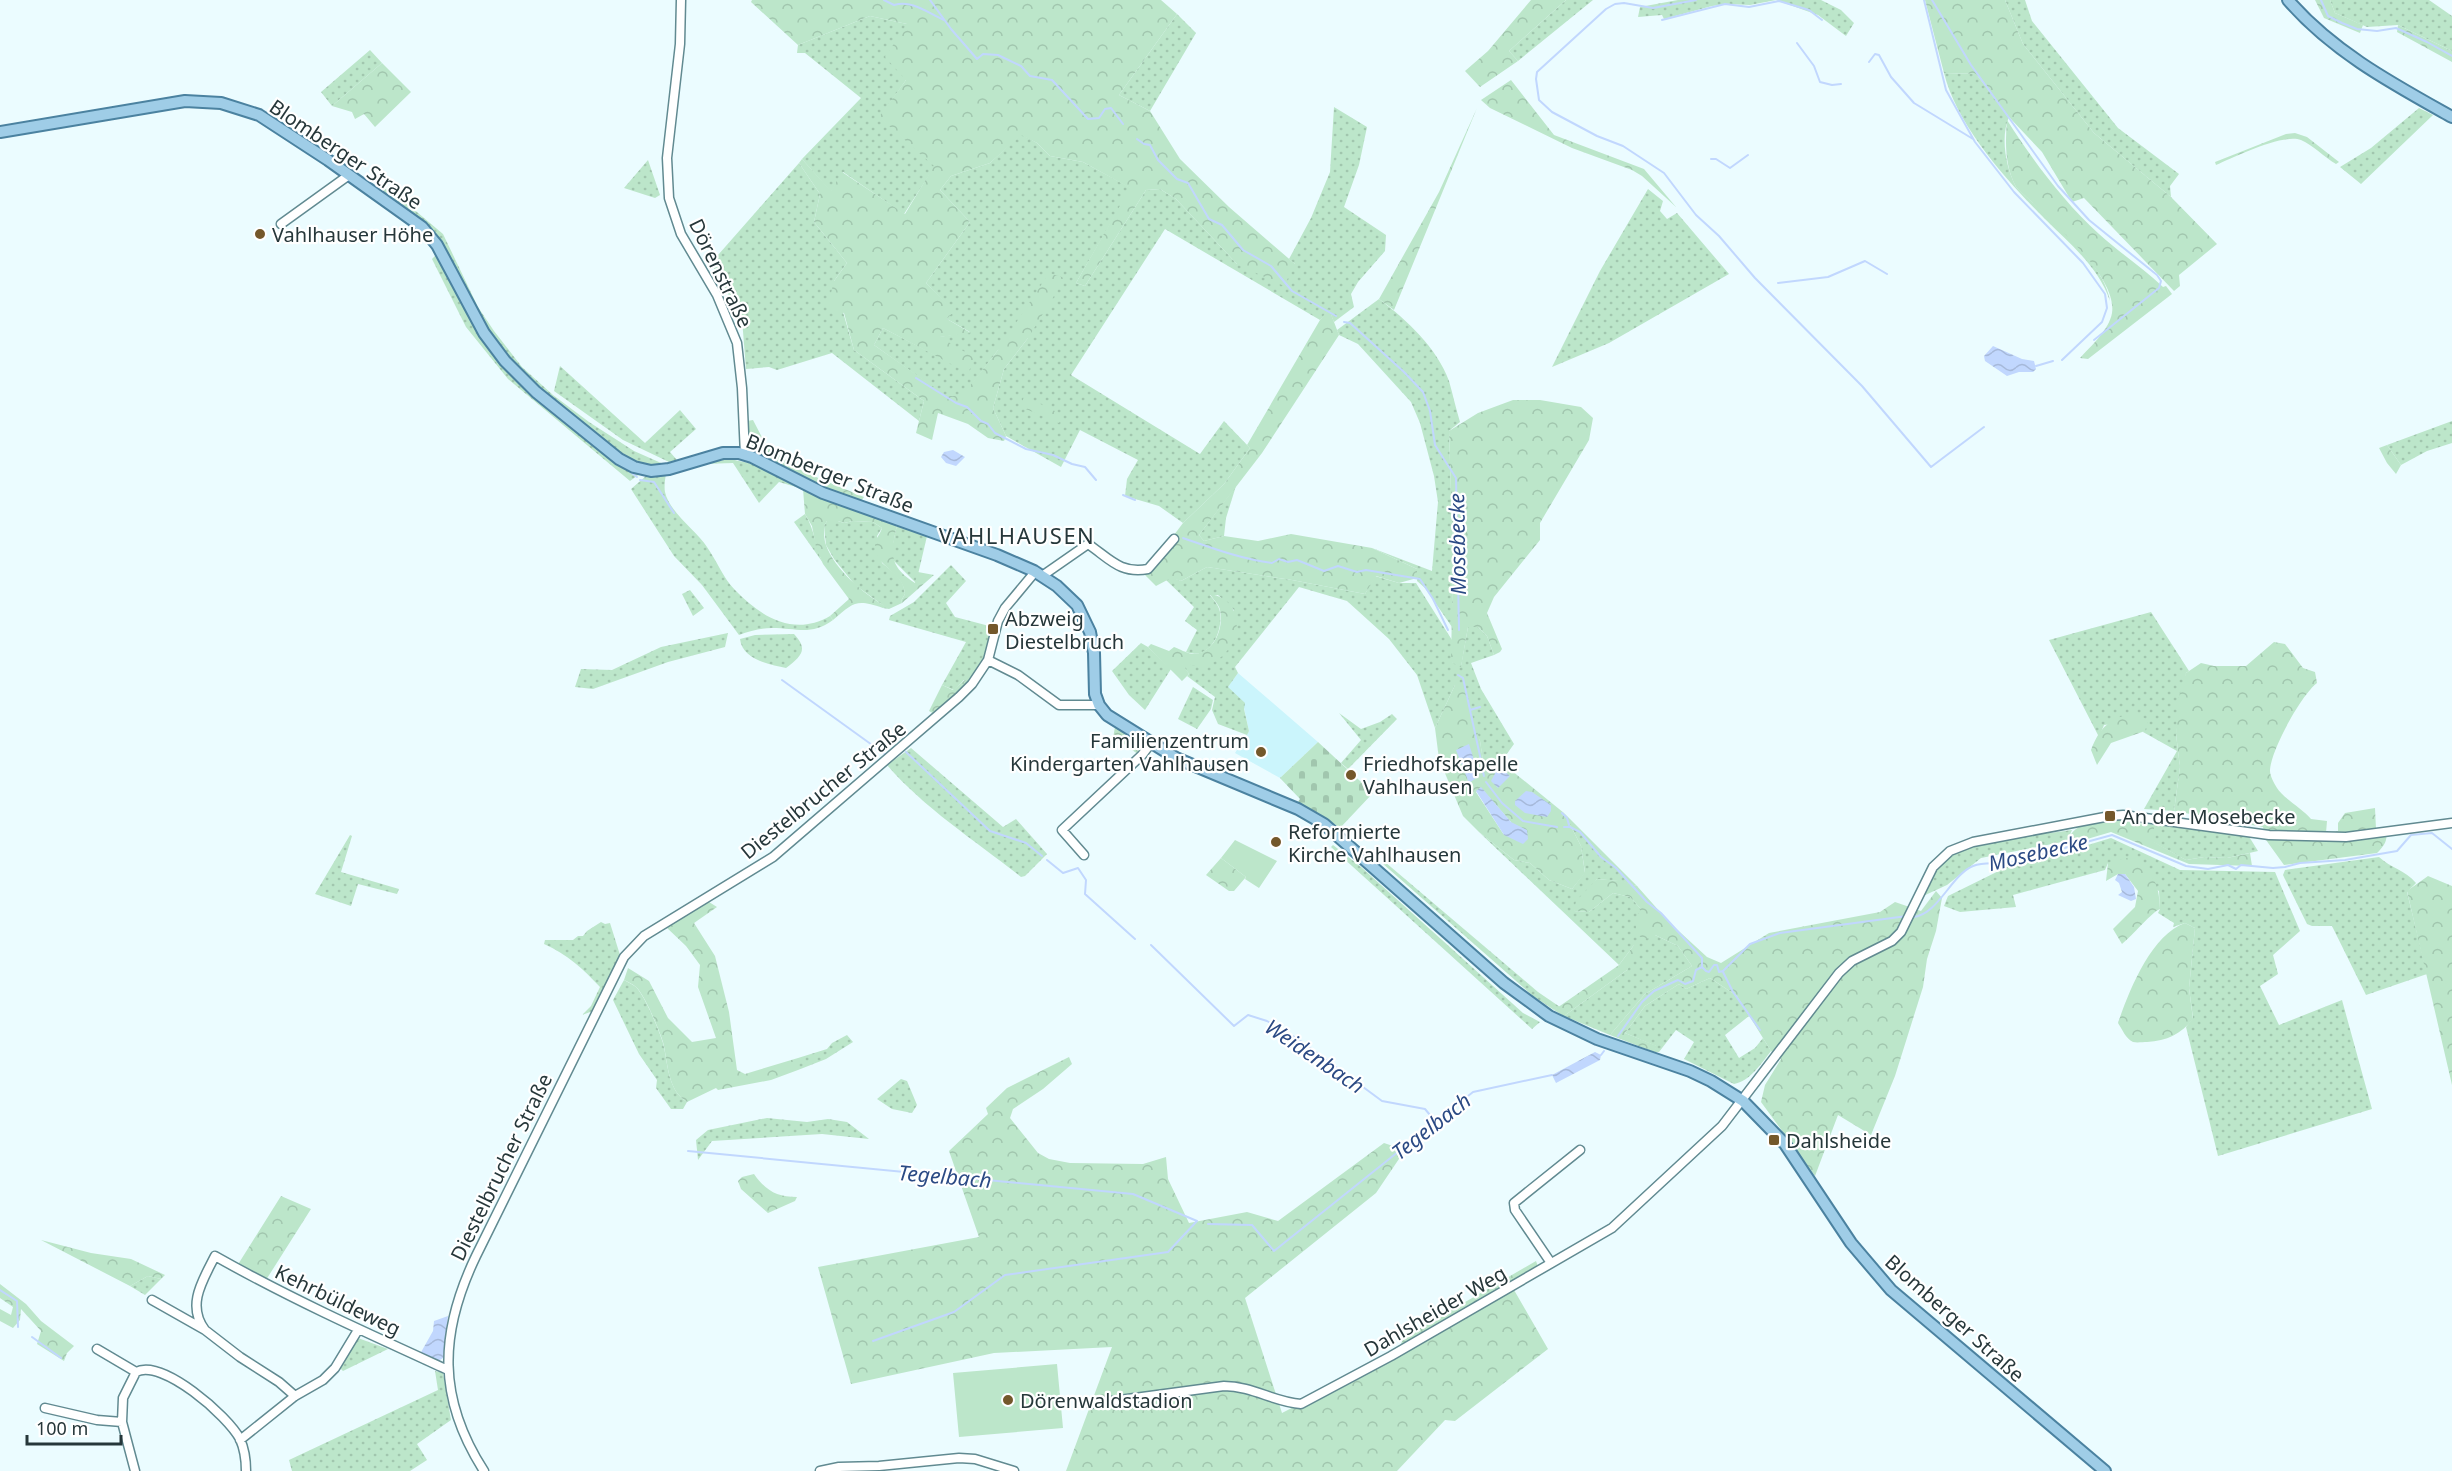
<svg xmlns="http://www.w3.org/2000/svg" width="2452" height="1471" font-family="'Noto Sans',sans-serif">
<defs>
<pattern id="grass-dots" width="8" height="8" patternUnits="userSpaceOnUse" patternTransform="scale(1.5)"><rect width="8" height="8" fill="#bce6ca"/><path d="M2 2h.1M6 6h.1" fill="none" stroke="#a1c6ae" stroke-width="1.8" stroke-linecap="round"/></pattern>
<pattern id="forest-crowns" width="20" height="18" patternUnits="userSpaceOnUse" patternTransform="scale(1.5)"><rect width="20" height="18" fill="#bce6ca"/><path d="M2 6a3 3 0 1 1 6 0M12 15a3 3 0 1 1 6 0" fill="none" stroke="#a1c6ae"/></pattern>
<pattern id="cemetery-stones" width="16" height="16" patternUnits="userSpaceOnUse" patternTransform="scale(1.5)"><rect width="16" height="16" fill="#bce6ca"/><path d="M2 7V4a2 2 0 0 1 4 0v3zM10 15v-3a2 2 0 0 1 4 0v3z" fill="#a1c6ae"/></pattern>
<pattern id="water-waves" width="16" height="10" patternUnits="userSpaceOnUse" patternTransform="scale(1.5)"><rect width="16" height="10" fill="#c1d7fe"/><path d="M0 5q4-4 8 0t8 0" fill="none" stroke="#a6b9da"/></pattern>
</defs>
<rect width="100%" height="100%" fill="#ebfcff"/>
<path fill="#cbf5fc" d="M1238 673 1318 742 1280 778 1235 753 1249 731 1244 708 1227 688Z"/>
<path fill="url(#grass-dots)" d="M1566 0H1593L1518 61 1509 51Z
M1678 0H1821L1841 10 1854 23 1846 36 1818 15 1776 0 1750 5 1727 4 1712 6 1664 19 1662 15 1638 17 1640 7Z
M2005 0H2025L2032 21 2118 128 2179 174 2170 186 2171 197 2094 133 2023 44Z
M2330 0H2429L2452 16V51L2398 25 2367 27 2335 13Z
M1177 14 1196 33 1150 111 1119 95Z
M870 16 907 24 906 80 880 117 935 166 904 214 843 172 831 192 802 159 861 98 805 53H797L798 45Z
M370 50 382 63 332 106 321 92Z
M1944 73 1976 74 2009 117C2000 137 2006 168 2016 187 2045 215 2104 261 2110 301 2099 267 2069 243 2045 219 2007 181 1957 126 1944 73Z
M1334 107 1367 127 1359 165 1344 207 1386 235 1385 251 1358 282 1351 294 1354 307 1334 322 1329 310 1320 320 1165 229 1071 375 1200 454 1224 421 1250 448 1224 484 1183 523 1159 506 1125 496 1127 479 1138 460 1080 430 1061 467 1006 436 993 408 1004 369 1028 338 998 350 963 396 947 397 874 345 883 328 968 372 939 337 970 332 947 319 953 311 926 283 970 222 940 190 951 176 990 163 1021 134 1037 143 1050 156 1083 162 1131 188 1076 283 1085 286 1146 190 1160 189 1176 199 1237 264H1295L1289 259 1311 218 1330 172Z
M2419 108 2433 115 2361 184 2340 167 2371 148Z
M648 160 660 195 655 198 624 188Z
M799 163 820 194 814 222 847 263 834 281 854 350 924 401 919 421 832 353 777 370 769 367 746 369 742 319 711 263Z
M375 188 386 189 411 207 443 234 478 307 494 331 522 367 553 395 589 422 634 451 668 466 635 465 534 387 490 338 443 250Z
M1648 189 1663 201 1660 211 1667 219 1677 213 1729 274 1609 343 1552 367 1600 271Z
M430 243 512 373 641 473 630 481 508 379 466 327 432 259 436 255Z
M1379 299C1407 320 1437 348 1449 381 1453 395 1456 409 1460 422L1449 431 1453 554 1452 627 1425 588 1417 581V569L1372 548 1432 571 1438 502 1434 476 1420 423 1411 402 1358 344 1339 335 1337 330Z
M560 366 645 443 680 410 696 429 670 452 677 460 669 462 623 440 554 391Z
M2452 421V443L2427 451 2401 465 2387 445Z
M729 459 754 464 796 487 779 482 759 503 733 463 703 464Z
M666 474C665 479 664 487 665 492 669 512 697 531 707 547 717 561 723 578 735 590 761 617 794 637 830 616L833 620C811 636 797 628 772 628 761 628 750 631 739 635L702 585 674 556 631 489 646 476Z
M1236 486 1226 518 1224 536 1204 541 1199 535Z
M805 514C815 530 815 547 823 563L794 522Z
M827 521H838L844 523 853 521 873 522 882 528 877 536 882 563C893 572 904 579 905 594L901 601 902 603 889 609 883 608 884 606 855 585 834 559 826 545 824 526Z
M897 525 927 536 916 583 892 559V548Z
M951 565 966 581 946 603 955 617 993 627 984 661 969 683 964 680 954 690 942 685 966 642 889 620 890 616 914 602Z
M1207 567 1292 580 1365 594 1375 576 1399 583H1416L1452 640V662L1461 666 1468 627H1478L1487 636 1494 655 1471 663 1481 689 1514 744 1501 762 1484 767 1480 741 1455 685 1435 728 1417 675 1389 639 1347 601 1299 587 1235 667 1238 673 1228 687 1245 703 1244 709 1249 731 1247 735 1218 724 1212 710 1215 697 1187 676 1189 674 1181 663 1215 661 1234 610 1218 595H1210C1214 600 1219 606 1220 612 1223 632 1210 661 1186 652L1197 630 1185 621 1194 607 1166 580 1171 577 1181 581Z
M690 590 704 608 693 616 682 594Z
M2151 612 2189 671 2186 673 2176 734 2180 767 2174 811 2144 809 2177 751 2143 732 2147 720 2104 725 2099 737 2049 640Z
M728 633 725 647 668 662 593 689 575 687 581 669 612 670 661 647Z
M794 634C809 650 801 656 786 668 769 665 742 659 740 639L755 635Z
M1141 643 1148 647 1171 669 1145 710 1129 695 1112 671Z
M1193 687 1213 700 1211 709 1197 729 1178 719Z
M1339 713 1361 729 1380 722 1392 714 1397 719 1348 769 1341 763 1361 740Z
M911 748 1003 827 1016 819 1047 854 1025 876 1021 877C976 841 925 809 887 765Z
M1564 813 1637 886 1618 881 1597 879 1574 911 1589 912 1613 893 1630 897 1641 909 1655 935 1678 946 1692 966 1645 994 1610 1035 1564 1016 1627 970 1634 945 1619 965 1479 832 1514 860 1530 863 1549 880 1572 889 1585 872 1581 846Z
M2154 825 2248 835 2258 851 2227 858 2204 857 2186 860 2153 842Z
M2072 830 2067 841 1981 858 1947 885 1921 897C1928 883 1934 869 1947 859 1971 839 2040 835 2072 830Z
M350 835 352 836 341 872 399 889 397 894 358 884 351 906 315 894Z
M2111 838 2180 870 2275 872 2300 931 2273 955 2278 974 2260 986 2279 1025 2342 1000 2372 1109 2218 1156 2186 1027 2193 1018 2189 988 2195 928 2185 923 2173 927 2174 923 2158 913 2160 909 2159 891 2108 863 2105 870 2013 895 2016 907 1960 912 1944 906 1948 896 2023 859 2078 848Z
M1333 845 1361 867 1523 1013 1540 1022 1532 1029 1331 847Z
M2379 857C2391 868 2405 870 2416 883L2407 892 2427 974 2366 995 2332 926H2312L2307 924 2283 875 2285 870Z
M1385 862 1538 992 1560 1007 1554 1010 1533 996 1382 863Z
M601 922 605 924 610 923 620 955 593 1011 582 1015 591 1006 600 987C583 969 567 954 544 944L545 940H573L578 936H583L587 931Z
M1710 978 1737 996 1749 1016 1725 1035 1739 1058 1755 1048 1763 1038 1771 1051C1761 1064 1750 1081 1734 1084L1684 1059 1694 1042 1676 1030 1659 1052H1654L1656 1046 1625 1033 1645 1006 1679 984 1686 989Z
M624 980C628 982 633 985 636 987 645 996 659 1030 663 1043 668 1062 667 1090 687 1102L683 1109H671L656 1088 657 1080 639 1054 613 1000Z
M847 1035 853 1042 826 1059 798 1070V1058L827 1049 832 1043Z
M901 1079 907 1081 917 1105 912 1113 892 1109 877 1099Z
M767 1118 807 1122 828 1119 847 1122 869 1139 822 1134 712 1141 698 1160 696 1140 708 1130Z
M148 1276 161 1279 145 1295 130 1286Z
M358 1338 388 1349 343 1371 340 1368Z
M435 1371 443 1373 451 1420 417 1444 427 1460 410 1471H292L289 1460 438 1390Z"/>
<path fill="url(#forest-crowns)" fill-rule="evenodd" d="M752 0H1161L1177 14 1119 95 1150 111 1180 159 1229 207 1295 264 1284 286 1237 264 1176 199 1160 189 1146 190 1085 286 1076 283 1130 188 1083 162 1050 156 1037 143 1021 135 990 163 951 176 940 190 970 222 926 283 954 311 947 319 971 333 940 337 975 358 968 373 883 328 874 345 947 396H962L998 350 1049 273 1065 278 1028 338 1004 369 993 408 1006 436 1004 441 988 438 968 424 938 413 932 440 916 433 924 401 854 350 844 313 827 309 834 281 847 263 814 222 820 194 799 163 802 159 831 191 842 172 905 214 934 166 879 117 906 80 885 57 907 24 870 16 798 45 751 2Z
M1531 0H1566L1509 51 1518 61 1480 87 1465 71 1488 51Z
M1925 0H2005L2023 44 2094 133 2171 197 2217 244 2179 275 2180 286 2174 291 2084 198 2072 202 2042 152 2009 117 1976 74 1944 73Z
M2315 0H2330L2335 13 2363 25 2360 33 2324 18Z
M2398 25 2452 51V62L2397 32Z
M382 63 411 92 375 127 364 114 355 119 352 112 332 106Z
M1511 80 1554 135 1644 169 1676 207 1642 176 1632 170 1572 148 1490 108 1481 100Z
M1477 108 1394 310 1379 299 1439 192Z
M2007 120C2034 162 2063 201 2099 234 2120 253 2143 268 2163 287L2166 286 2172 294 2088 359 2080 358C2091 346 2109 330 2112 313 2118 274 2042 213 2016 187 2005 166 2005 144 2007 120Z
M2295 133 2307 137 2339 162 2336 164C2324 157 2313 145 2301 140 2283 133 2235 157 2216 165L2215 162 2286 134Z
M1329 309 1339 335 1262 453 1199 535 1204 541 1224 536 1258 541 1291 534 1372 548 1417 569V578L1399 583 1376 576 1365 594 1292 580 1207 567 1181 581 1171 578 1156 586 1140 570 1165 547 1183 523 1224 484 1250 448 1247 445 1320 320Z
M1024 396 1063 415 1059 423 1021 407Z
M1513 400H1540L1581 407 1593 418 1589 440 1540 523V540L1494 597 1487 613 1502 649 1500 652 1494 655 1487 636 1478 627H1468L1461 667 1451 662 1453 554 1449 431 1478 413Z
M753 420 767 447 804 472 864 497 861 501 806 480 753 451 747 421Z
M2387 445 2401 465 2396 474 2387 463 2379 448Z
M803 489 897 525C891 553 888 566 915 583L918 572 934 575 902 603 901 601 905 594C903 571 874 566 875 546 875 538 880 535 882 528L873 522 853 521 844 523 838 521H827L824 526C824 532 824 540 826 545 835 570 863 593 885 606L883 608C856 599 854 602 833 620L830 616 849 599 823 564 816 547 812 526 805 514Z
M1210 594C1252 601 1241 660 1201 666 1195 666 1188 664 1182 663L1189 674 1182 681 1148 647 1151 644 1169 651 1174 647C1179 649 1187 653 1192 654 1214 654 1224 629 1220 610 1219 605 1213 599 1210 594Z
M2274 642 2285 644 2303 668 2315 672 2317 683C2302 694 2270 751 2270 771 2270 776 2274 783 2277 788 2283 798 2302 808 2311 819L2327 821 2326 833 2338 831V823L2345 813 2375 808 2376 829 2386 830C2388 841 2384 846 2377 853L2284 865 2266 840 2263 827 2174 811 2180 767 2176 734 2178 700 2186 673 2201 663 2214 666H2246Z
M965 680 969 683 936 715 929 711 942 685 953 690Z
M1455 685 1464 687 1480 741 1484 766 1501 762 1564 813 1581 846 1585 873 1572 889 1549 880 1530 863 1514 860 1479 832 1463 816 1439 759 1435 728ZM1481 788 1511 822 1504 835 1476 792Z
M2133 713 2148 720 2145 731 2111 743 2097 765 2091 750C2100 727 2109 719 2133 713Z
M1115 727 1145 746 1139 755 1124 744 1113 738Z
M2117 818 2154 825V842L2186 860 2204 857 2227 858 2250 853 2252 866 2189 864 2111 832 2077 842 2067 841C2078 818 2095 825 2117 818Z
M2131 857C2153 874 2159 881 2160 909 2153 911 2132 936 2122 944L2113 929 2135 907 2138 891 2125 874H2118L2106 881 2108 863Z
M1221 858 1246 877 1234 891H1229L1206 875Z
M2428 876 2452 886V1085L2407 891Z
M1597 879 1621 881 1637 886 1669 922 1707 957 1721 963 1769 933 1880 912 1895 902 1921 911 1936 891 1942 898 1936 931 1927 959 1923 987 1895 1076 1871 1135 1838 1115 1815 1176 1761 1102 1765 1085 1781 1059 1771 1051 1737 996 1710 978 1686 989 1679 984 1645 1006 1625 1033 1657 1046 1654 1052 1610 1035 1645 994 1692 966 1678 946 1655 935 1644 940 1637 934 1635 920 1641 909 1630 897 1613 893 1589 912 1574 911 1576 901Z
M709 902 717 907 694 923 715 956 729 1012 737 1070 745 1074 798 1058V1070L771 1080 718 1090 716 1088 687 1102C667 1090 668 1062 663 1042 659 1030 645 995 636 987 633 984 628 982 624 980L628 968 649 981 668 1018 692 1042 716 1038 698 987 700 965 686 946 666 927 701 904Z
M2185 923 2195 928 2189 988 2193 1019C2181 1034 2167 1041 2147 1042 2143 1042 2137 1043 2133 1042 2126 1039 2122 1029 2118 1023 2129 991 2151 935 2185 923Z
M1634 945 1643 949 1627 970 1564 1016 1554 1010 1619 965Z
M1069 1057 1072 1064 1043 1089 1013 1109 1010 1118 1038 1153 1049 1159 1070 1163 1143 1164 1166 1157 1168 1179 1189 1223 1247 1212 1278 1221 1384 1143 1405 1150 1376 1193 1245 1298 1282 1413 1398 1353 1403 1338 1536 1261 1540 1272 1514 1290 1548 1349 1455 1421 1445 1420 1397 1471H1066L1112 1347 994 1353 851 1384 818 1267 979 1237 949 1151 988 1114 986 1108 1007 1088Z
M754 1174C766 1191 777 1197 797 1197L795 1201 768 1213 741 1189 738 1181 742 1177Z
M281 1196 311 1209 266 1280 237 1266Z
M41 1240 91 1253 131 1259 165 1275 161 1279 148 1276 130 1286Z
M0 1284 26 1304 41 1321 74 1346 67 1353 64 1361 37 1344 41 1331 21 1309 20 1320 13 1328 0 1321V1309L11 1315 13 1307 0 1298Z"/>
<path fill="url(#cemetery-stones)" d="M1318 742 1373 793 1340 828 1320 814 1297 803 1300 799 1280 778Z"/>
<path fill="#bce6ca" d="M1235 840 1277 861 1259 888 1245 879 1246 877 1221 858Z
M1057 1364 1063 1428 959 1437 953 1373Z"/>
<path fill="url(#water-waves)" d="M1993 346 2022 359 2034 361 2036 369 2033 372H2019L2007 376 1985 361 1984 356Z
M953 450 965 457 956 466 946 463 941 457 944 452Z
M1469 744 1479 776 1469 783 1456 750Z
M1498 768H1501L1510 776 1498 788 1491 781Z
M1481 787 1511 822 1527 830 1528 839 1523 844 1504 835 1476 791Z
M1526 791 1532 792 1551 805V811L1547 817 1525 813 1515 805V801Z
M2118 874H2125L2134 887 2136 899 2131 901 2118 895 2122 892 2119 883 2115 880Z
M1595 1052 1601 1055 1600 1060 1556 1083 1552 1075Z
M448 1316 443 1358 437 1362 420 1354 433 1331 434 1321Z"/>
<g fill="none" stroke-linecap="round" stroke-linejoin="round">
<path stroke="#c1d7fe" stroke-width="2" d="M884 0 894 5C913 0 926 12 944 20
M930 0 951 29 977 59 983 54 998 55 1021 66 1030 76 1052 80 1088 119 1099 118 1105 109 1111 108 1123 124
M1696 0 1653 8 1624 3 1615 4 1606 9 1537 72 1536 79 1539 100 1552 112 1597 136 1623 146 1664 173 1696 215 1719 236 1755 278 1862 386 1931 467 1984 427
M1924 0 1946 90 1975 142 2014 192 2083 263 2105 294 2107 308 2102 322 2062 360
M1932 0 1971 65 2058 186 2089 220 2157 275 2161 281 2159 288 2094 340
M2321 0 2328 16 2342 23 2357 29 2377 31 2396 28 2427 42 2452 56
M1662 20 1725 4 1749 7 1779 1 1809 10 1822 20
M1797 43 1814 66 1820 82 1832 85 1841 84
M1869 62 1875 54 1879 55 1891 77 1914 103 1973 139
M1137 139 1144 144 1150 145 1158 160 1177 179 1188 183 1209 219 1222 225 1243 250 1271 266 1292 291 1336 316
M1711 159H1716L1730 168 1748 155
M379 189 420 219
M1778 283 1828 277 1865 261 1887 274
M463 304 474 326
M1344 322 1350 323 1404 372 1423 392 1430 411 1435 445 1456 478 1459 630
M2036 366 2053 361
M916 378 956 403 967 407 981 421 988 424 995 433 1026 449 1053 455 1072 464 1085 467 1096 480
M579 433 637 477
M640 480 654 482 674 513
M1123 495 1135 500
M1183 538C1212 548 1241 559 1272 563L1279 559 1288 562 1297 560 1324 571 1338 566 1357 572 1366 570 1420 579 1433 599 1448 630
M1458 675 1463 678 1482 765
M782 680 886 755
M1470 710 1480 707
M906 752 990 831 1026 843 1042 856
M1483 772 1484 776
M1486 782 1502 803 1523 821 1557 827
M1562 813 1567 818 1569 825
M1564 827H1570L1580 832 1601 857 1616 868 1647 902 1661 913 1702 958V967L1706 971 1709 972 1714 965H1717L1719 972 1723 971 1750 944 1780 933 1907 916
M1047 860 1063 873 1078 868 1086 880 1085 894 1135 939
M1913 917C1938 915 1951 875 1973 866 1983 862 1996 863 2006 864L2112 835 2186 866 2208 869 2228 865 2236 869 2241 865 2273 868 2285 867 2300 863 2345 860 2397 851 2411 835 2432 833 2452 849
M1151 945 1234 1026 1248 1015 1267 1021 1298 1039 1382 1101 1425 1109 1435 1121
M1723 972 1733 992 1760 1030
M1618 1036 1642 1002 1654 991 1678 980 1685 984 1693 981 1696 970 1702 967
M1601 1055 1604 1051
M688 1151 1133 1194 1197 1221 1168 1252 1005 1275 954 1312 873 1341
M1208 1224 1252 1225 1274 1251 1473 1092 1552 1075
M0 1290 17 1301 18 1327
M32 1337 61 1358"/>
<defs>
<path id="minor" d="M681 0 680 44 667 158 669 198 681 234 717 295 737 343 742 388 745 455
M281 224 349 175
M1042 576 1088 544C1110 559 1120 574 1148 569L1174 539
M988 660 1018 675 1059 705H1099
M1084 855 1062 830 1142 755 1151 743
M1551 1263 1515 1210 1514 1203 1580 1150
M152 1300 205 1330 240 1357 279 1382 295 1396
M205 1330C186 1305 203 1280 215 1256 291 1299 369 1334 448 1370
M97 1349 136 1372C162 1358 228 1416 240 1439 244 1448 246 1462 246 1471
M1090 1404 1224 1386C1252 1386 1274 1402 1301 1404L1391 1356 1612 1228 1722 1126 1839 973 1852 961 1892 941 1901 932 1933 867 1950 851 1973 842 2110 816 2123 815 2269 835 2346 837 2452 823
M45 1408 97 1420 122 1422
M240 1440 295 1396 323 1380 335 1368 358 1330
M135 1471 122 1422 123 1398 136 1372
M484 1471C437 1398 439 1333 476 1256L624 957 644 936 773 857 959 697 972 684 988 660 998 621 1005 608 1035 572
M820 1471 839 1467 879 1466 959 1458 975 1459 1014 1471"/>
<path id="major" d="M2288 0C2333 52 2393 84 2452 117
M0 132 185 101 221 103 259 115 328 160 422 227 437 245 484 333 505 361 536 392 619 459 634 467 651 471 669 469 723 453H739L752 457 823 493 997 555 1034 571 1057 586 1077 605 1090 632 1094 653 1095 694 1099 705 1107 715 1176 758 1298 809 1324 824 1504 983 1549 1016 1597 1039 1690 1071 1711 1081 1743 1101 1785 1144 1851 1243 1891 1290 2105 1471"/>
</defs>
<use href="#minor" stroke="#618a91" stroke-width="11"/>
<use href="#major" stroke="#4b82a0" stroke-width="14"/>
<use href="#minor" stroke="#fff" stroke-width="8"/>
<use href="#major" stroke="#9fcde7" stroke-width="10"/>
</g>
<g fill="#74582b" stroke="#fff" stroke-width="2">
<circle cx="260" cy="234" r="6"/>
<rect x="987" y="623" width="12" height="12" rx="3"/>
<circle cx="1261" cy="752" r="6"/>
<circle cx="1351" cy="775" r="6"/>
<rect x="2104" y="810" width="12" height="12" rx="3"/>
<circle cx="1276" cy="842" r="6"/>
<rect x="1768" y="1134" width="12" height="12" rx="3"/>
<circle cx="1008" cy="1400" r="6"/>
</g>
<g text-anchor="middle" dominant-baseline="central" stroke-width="4.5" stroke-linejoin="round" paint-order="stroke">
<g font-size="20" fill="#26373a" stroke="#fff">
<text transform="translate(346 154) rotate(34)">Blomberger Straße</text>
<text transform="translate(721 273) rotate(64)">Dörenstraße</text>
<text transform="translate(830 473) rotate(22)">Blomberger Straße</text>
<text transform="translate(823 790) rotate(-39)">Diestelbrucher Straße</text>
<text transform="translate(501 1167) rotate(-64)">Diestelbrucher Straße</text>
<text transform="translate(338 1300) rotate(26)">Kehrbüldeweg</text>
<text transform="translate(1435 1311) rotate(-30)">Dahlsheider Weg</text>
<text transform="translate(1955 1318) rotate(42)">Blomberger Straße</text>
</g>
<g font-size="20" fill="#26373a" stroke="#fff" text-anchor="start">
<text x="272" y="234">Vahlhauser Höhe</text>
<text x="1005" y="618">Abzweig<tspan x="1005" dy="23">Diestelbruch</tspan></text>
<text x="1249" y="740" text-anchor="end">Familienzentrum<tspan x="1249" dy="23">Kindergarten Vahlhausen</tspan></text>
<text x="1363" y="763">Friedhofskapelle<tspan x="1363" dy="23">Vahlhausen</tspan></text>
<text x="2122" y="816">An der Mosebecke</text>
<text x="1288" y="831">Reformierte<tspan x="1288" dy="23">Kirche Vahlhausen</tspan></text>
<text x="1786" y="1140">Dahlsheide</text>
<text x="1020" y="1400">Dörenwaldstadion</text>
</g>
<g font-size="21" font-style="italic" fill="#2b4a84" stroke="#fff">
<text transform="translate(1457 544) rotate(-91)">Mosebecke</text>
<text transform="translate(2038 852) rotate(-13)">Mosebecke</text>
<text transform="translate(1315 1056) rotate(34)">Weidenbach</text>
<text transform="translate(1431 1126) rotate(-38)">Tegelbach</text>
<text transform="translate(945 1176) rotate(5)">Tegelbach</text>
</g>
<g font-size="22" letter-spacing="1.5" fill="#26373a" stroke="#fff">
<text x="1017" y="535">VAHLHAUSEN</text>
</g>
</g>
<path d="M27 1435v9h94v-9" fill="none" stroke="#26373a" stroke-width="3"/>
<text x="36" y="1435" font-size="18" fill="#26373a" stroke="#ffffff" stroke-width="4.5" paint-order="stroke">100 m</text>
</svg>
